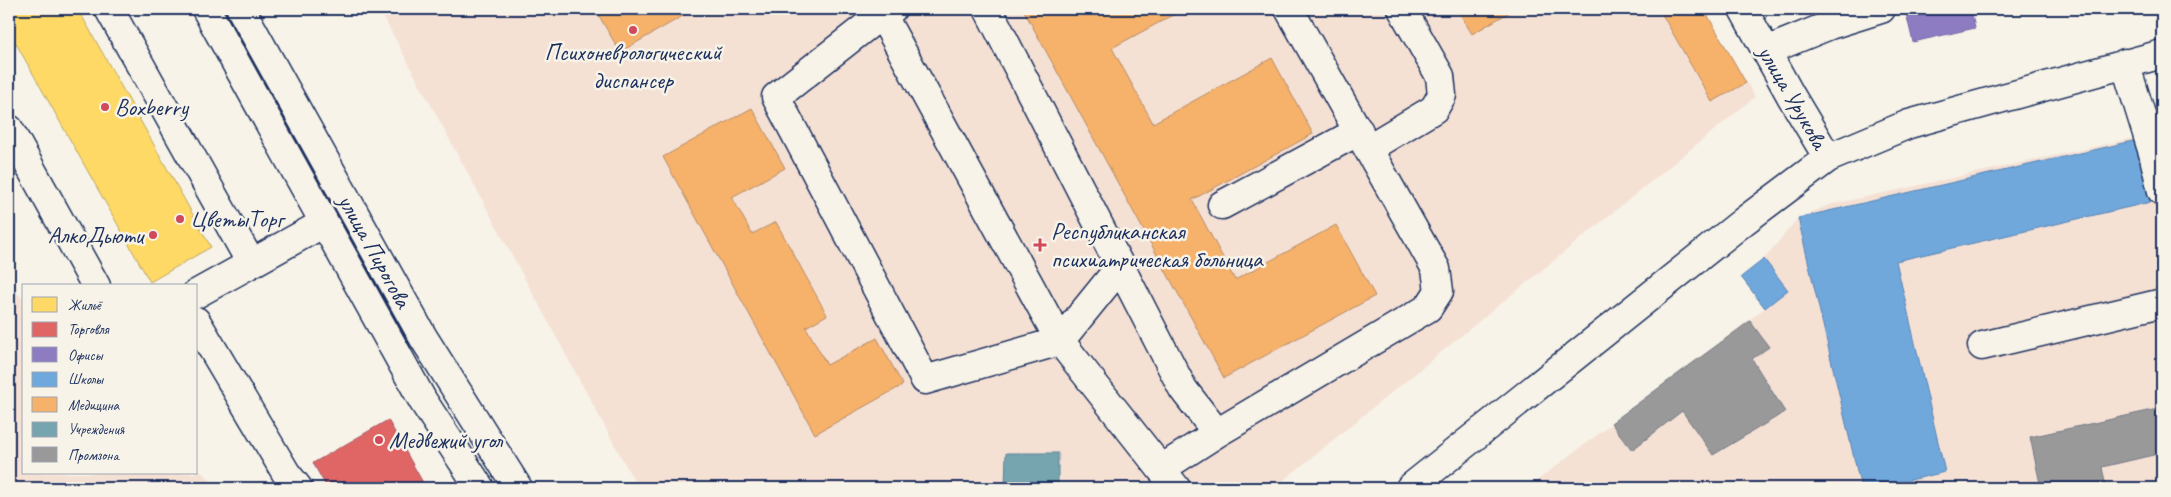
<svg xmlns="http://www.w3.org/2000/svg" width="2171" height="497" font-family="Caveat,sans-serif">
<rect width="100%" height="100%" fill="#f7f3e8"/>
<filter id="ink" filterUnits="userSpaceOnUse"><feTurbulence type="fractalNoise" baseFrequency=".02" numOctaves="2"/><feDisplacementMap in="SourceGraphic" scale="10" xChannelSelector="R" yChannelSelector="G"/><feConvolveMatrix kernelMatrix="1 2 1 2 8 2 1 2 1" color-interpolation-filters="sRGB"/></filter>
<g filter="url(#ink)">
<path fill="#f5e0d4" d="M379 9H1704L1755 97 1274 488H638Z
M2162 132V488H1527L1765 308 1741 277 1764 259 1798 218 1829 205Z
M9 286 24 300V473H196V467L219 488H9Z"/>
<path fill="#ffd966" stroke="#bba664" d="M9 9H78L211 247 150 282 9 31Z"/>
<path fill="#e06666" stroke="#a55664" d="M388 420 426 488H327L313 463Z"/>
<path fill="#8e7cc3" stroke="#6c65a5" d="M1905 9H1971L1975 28 1913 42Z"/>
<path fill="#6fa8dc" stroke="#5684b6" d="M2137 140 2151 202 1896 261 1945 472 1876 488H1861L1798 218Z
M1764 259 1788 290 1765 308 1741 277Z"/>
<path fill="#f6b26b" stroke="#b48b67" d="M595 9H695L620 52Z
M1023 9H1184L1112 48 1153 123 1272 58 1313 134 1192 200 1235 280 1336 225 1375 296 1224 378Z
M1457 9H1515L1472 34Z
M1659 9H1704L1746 83 1712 102Z
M752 108 785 168 732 197 752 234 776 222 827 315 806 327 827 365 877 338 903 385 815 434 663 157Z"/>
<path fill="#76a5af" stroke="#5b8297" d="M1006 453H1058V488H1005Z"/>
<path fill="#999" stroke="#737987" d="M1750 321 1769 347 1752 359 1785 412 1713 455 1682 411 1632 450 1611 423Z
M2162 408V453L2102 467 2106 488H2041L2030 437Z"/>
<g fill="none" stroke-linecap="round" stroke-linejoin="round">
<defs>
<path id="minor" d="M109 9 251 263
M879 9 1060 341 1176 488
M892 9 882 14 776 97 925 380 1060 341 1120 267
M988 9 1183 389 1217 433
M1743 9 1791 96 1828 158
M1766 51 1830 25 1881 9
M2125 63 2153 153 2162 191
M9 129 96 286
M1369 148 1434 109 1442 95 1440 76 1402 9
M1222 205 1359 131
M196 294 324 223
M196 321 286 473 298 488
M1982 346 2162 303
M1161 469 1217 433 1428 308 1439 291 1436 269 1289 9
M1410 488 1744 221 1828 158 1909 124 2162 54"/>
<path id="major" d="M206 9 423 401 480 488
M241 9 423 337 518 488"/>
</defs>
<use href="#minor" stroke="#1b2f5e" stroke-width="31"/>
<use href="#major" stroke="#1b2f5e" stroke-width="31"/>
<use href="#minor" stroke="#f7f3e8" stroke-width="28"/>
<use href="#major" stroke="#f7f3e8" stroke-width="28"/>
</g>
</g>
<g fill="#d1495b" stroke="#f7f3e8" stroke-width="2">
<circle cx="633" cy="30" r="5"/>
<circle cx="105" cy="107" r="5"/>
<circle cx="180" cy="219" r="5"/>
<circle cx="153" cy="235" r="5"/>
<path d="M1037.5 237.5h5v5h5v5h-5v5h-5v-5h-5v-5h5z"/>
<circle cx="379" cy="440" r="5"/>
</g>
<g text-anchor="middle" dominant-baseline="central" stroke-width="5" stroke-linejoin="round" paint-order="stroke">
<g font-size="24" fill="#1b2f5e" stroke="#f7f3e8" text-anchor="start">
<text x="633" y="52" text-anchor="middle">Психоневрологический<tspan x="633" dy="28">диспансер</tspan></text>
<text x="115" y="107">Boxberry</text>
<text x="190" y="219">ЦветыТорг</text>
<text x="1051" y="231">Республиканская<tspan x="1051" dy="28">психиатрическая больница</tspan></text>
<text x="143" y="235" text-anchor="end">АлкоДьюти</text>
<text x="389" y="440">Медвежий угол</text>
</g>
<g font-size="24" fill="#1b2f5e" stroke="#f7f3e8">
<text transform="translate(1793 97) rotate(60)">улица Урукова</text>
<text transform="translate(375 251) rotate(61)">улица Пирогова</text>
</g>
</g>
<rect width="2171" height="497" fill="none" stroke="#f7f3e8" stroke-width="30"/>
<rect x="15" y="15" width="2141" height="467" fill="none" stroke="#1b2f5e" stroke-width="2" filter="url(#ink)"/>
<rect x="22" y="284" width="175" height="190" fill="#f7f3e8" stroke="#9fa5b1"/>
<rect x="32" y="297" width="25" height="15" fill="#ffd966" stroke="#9fa5b1"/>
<text x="68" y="310" font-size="15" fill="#1b2f5e">Жильё</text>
<rect x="32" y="322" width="25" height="15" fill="#e06666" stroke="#9fa5b1"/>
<text x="68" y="334" font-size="15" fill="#1b2f5e">Торговля</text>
<rect x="32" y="347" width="25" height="15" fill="#8e7cc3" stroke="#9fa5b1"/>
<text x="68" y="360" font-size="15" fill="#1b2f5e">Офисы</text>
<rect x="32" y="372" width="25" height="15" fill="#6fa8dc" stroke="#9fa5b1"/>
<text x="68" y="384" font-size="15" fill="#1b2f5e">Школы</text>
<rect x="32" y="397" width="25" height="15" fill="#f6b26b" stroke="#9fa5b1"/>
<text x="68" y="410" font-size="15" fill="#1b2f5e">Медицина</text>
<rect x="32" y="422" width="25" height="15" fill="#76a5af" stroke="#9fa5b1"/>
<text x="68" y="434" font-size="15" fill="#1b2f5e">Учреждения</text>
<rect x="32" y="447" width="25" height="15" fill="#999999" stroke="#9fa5b1"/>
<text x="68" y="460" font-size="15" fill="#1b2f5e">Промзона</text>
</svg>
